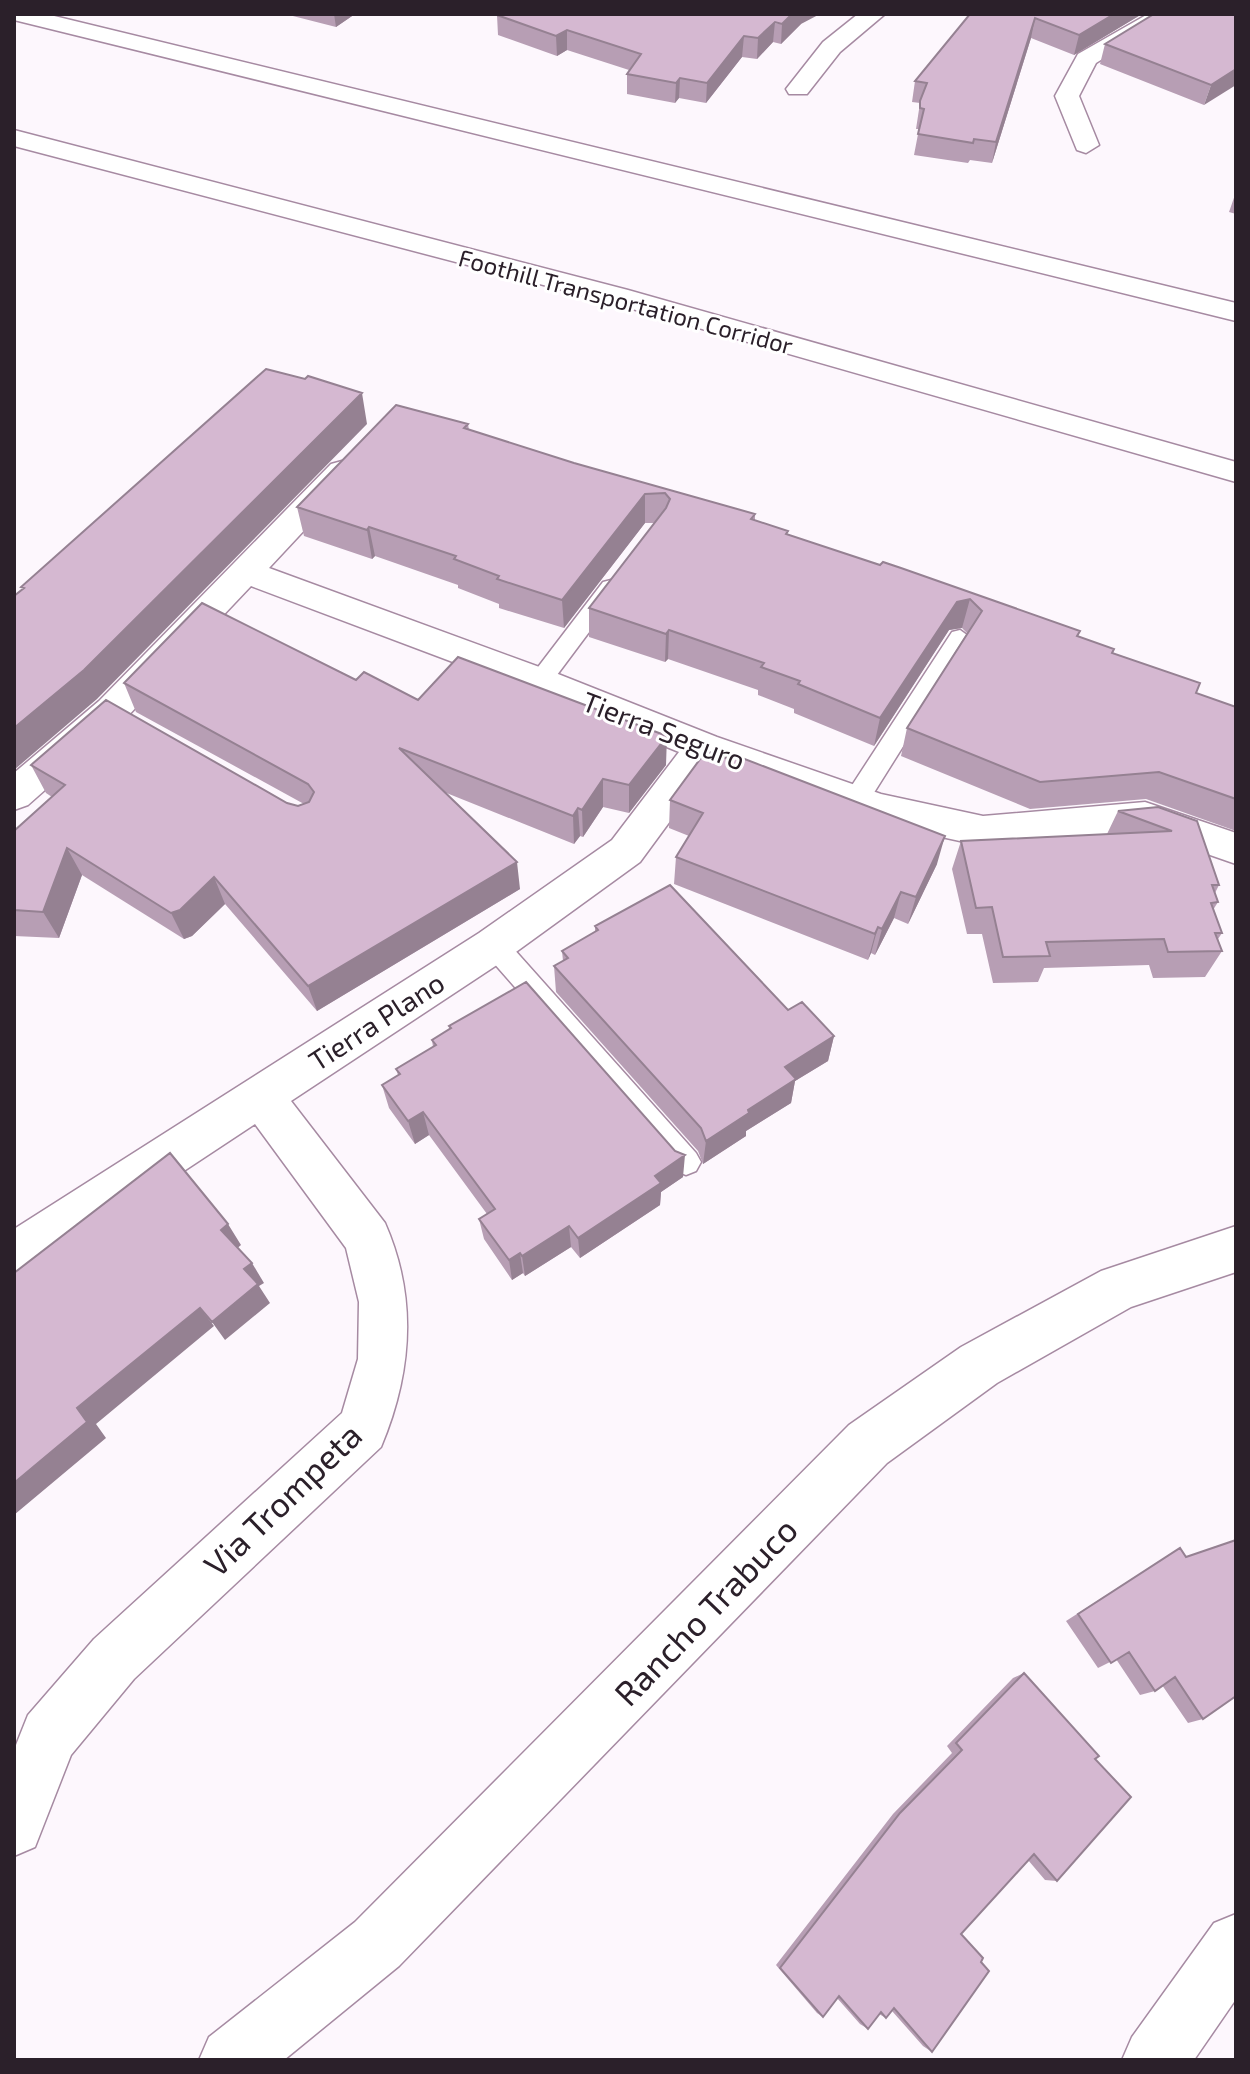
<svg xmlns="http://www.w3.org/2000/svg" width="1250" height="2074" font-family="'Exo 2',sans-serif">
<rect width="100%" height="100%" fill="#fdf7fd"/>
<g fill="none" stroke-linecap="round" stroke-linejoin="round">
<defs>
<path id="lane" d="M611 580 622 587 619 592 548 687H532L528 681 532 675 603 582Z
M960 630 971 638 865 807H847L844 800 847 793 952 632Z
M494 934 503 937 696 1153 701 1162 696 1171 686 1175 676 1171 485 953 481 945 485 937Z"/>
<path id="street" d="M858 14H885L840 52 807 94H789L786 89 823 42Z
M1148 14H1175L1096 63 1079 96 1099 145 1086 153 1077 150 1055 96 1078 54Z
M342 461 353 464 358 471 353 478 269 568 553 672 717 737 881 794 983 816 1145 802 1236 833V864L1144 832 983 846 877 823 712 764 640 862 509 957 291 1101 385 1223C418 1298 412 1373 381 1447L134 1679 71 1755 35 1847 14 1856V1750L28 1715 94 1639 342 1413 358 1359 359 1302 346 1248 255 1124 31 1272 14 1279V1229L479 933 612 840 679 752 527 690 251 586 125 719 28 805 14 810V773L99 701 331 464Z
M1236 1226V1272L1131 1307 997 1383 887 1463 399 1966 284 2060H199L209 2037 355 1922 849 1425 961 1347 1101 1271Z
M1236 1914V1999L1194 2060H1122L1132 2037 1214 1923Z"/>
<path id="highway" d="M14 14H46L1236 303V321L14 20Z
M14 130 628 290 1236 462V482L608 302 14 146Z"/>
</defs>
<use href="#lane" stroke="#a68aa2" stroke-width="3"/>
<use href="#street" stroke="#a68aa2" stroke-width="3"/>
<use href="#highway" stroke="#a68aa2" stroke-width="3"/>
<use href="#lane" fill="#fff" fill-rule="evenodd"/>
<use href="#street" fill="#fff" fill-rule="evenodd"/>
<use href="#highway" fill="#fff" fill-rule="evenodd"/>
</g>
<path fill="#b79eb4" d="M285 14H355L336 27Z
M970 14H1142L1074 55 1031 38 992 163 970 160 968 163 914 155 919 129H916L920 103 912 102 915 81Z
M1236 14 1204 105 1100 64 1105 44Z
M497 15 801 24 781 44 773 42 757 59 742 57 706 103 679 98 675 103 627 94V74L629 70 567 50 557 56 498 35Z
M1236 192V214L1229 212Z
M468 424 469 430 574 463 755 514V520L787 535 1080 631 1078 636 1196 693 1236 707V831L1146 799 1030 809 901 756 907 728 967 633 962 628 949 630 874 746 794 713V709L758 695V690L668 659 665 662 589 637V608L655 523H645L564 628 499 608V604L458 588V585L375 556 372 559 304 536 297 507Z
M356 680 418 700 666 765 629 813 603 807 583 837 580 836 574 844 444 792 520 889 317 1011 225 904 192 936 184 939 82 875 59 938 14 936V831L52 797 46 793 31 765 287 803 298 806 304 804 136 712 124 683Z
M670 800 937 864 908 924 894 918 875 955 871 953 868 960 674 884 676 857 689 836 669 828Z
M1158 807 1219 885 1215 893 1218 902 1213 910 1222 933 1218 939 1222 951 1205 977 1153 978 1149 965 1044 968 1038 982 993 983 982 934H967L952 869 961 841 1107 834 1118 811Z
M595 926 788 1010 834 1036 828 1061 795 1081 791 1103 746 1131V1136L703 1164 698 1151 556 992 554 966 563 961 562 951 595 932Z
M449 1026 683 1177 661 1192 660 1205 580 1258 571 1247 525 1276 523 1273 512 1280 484 1239 479 1219 487 1214 429 1135 415 1144 389 1108 382 1085 398 1075 396 1069 433 1047 432 1040 450 1029Z
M1180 1548 1186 1557 1203 1719 1188 1723 1162 1685 1155 1691 1140 1695 1116 1659 1098 1668 1066 1621Z
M1024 1673 1095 1759 1057 1881 1045 1880 1028 1860 961 1934 932 2052 923 2046 892 2011 886 2018 879 2014 868 2029 860 2024 837 1998 823 2017 817 2013 776 1965 893 1814 952 1753 947 1746 1013 1678Z"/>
<path fill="#958192" d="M334 14H355L336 27Z
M792 14H820L801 24 781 44 782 24Z
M1114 14H1142L1074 55 1079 35Z
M1035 18 1031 38 992 163 996 142Z
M775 22 773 42 757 59 758 38Z
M567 30V50L557 56 556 36Z
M744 36 742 57 706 103 707 83Z
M1236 69V85L1204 105 1211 85Z
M680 78 679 98 675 103 676 83Z
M362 393 367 424 97 699 14 770V728Z
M645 494V523L564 628 562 600Z
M369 527 375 556 372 559 367 530Z
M970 599 962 628 949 630 874 746 880 718 957 602Z
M669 630 668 659 665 662 666 634Z
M667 736 666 765 629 813V785Z
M603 779V807L583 837 582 810Z
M578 808 580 836 574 844 573 816Z
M945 836 937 864 908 924 916 897Z
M67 848 82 875 59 938 43 912Z
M517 862 520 889 317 1011 308 986Z
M214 877 225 904 192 936 184 939 171 913Z
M901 892 894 918 875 955 882 929Z
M878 927 871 953 868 960 875 934Z
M834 1036 828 1061 795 1081 791 1103 746 1131V1136L703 1164 706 1141 748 1110 785 1067Z
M423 1112 429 1135 415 1144 408 1121Z
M685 1155 683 1177 661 1192 660 1205 580 1258 578 1238 655 1176Z
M228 1224 241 1245 234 1251 221 1230Z
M569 1226 571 1247 525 1276 522 1256Z
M520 1253 523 1273 512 1280 509 1260Z
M252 1263 264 1283 259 1286 270 1303 225 1340 212 1322 244 1269Z
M200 1308 214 1326 96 1424 106 1438 14 1515V1483L77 1408Z"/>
<path fill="#d5b8d1" stroke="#958192" stroke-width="2" d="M498 14H792L782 24 775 22 758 38 744 36 707 83 680 78 676 83 627 74 641 54 567 30 556 36 497 15Z
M970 14H1114L1079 35 1035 18 996 142 974 139 973 143 918 134 924 109 920 108V101L927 83 915 81Z
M1154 14H1236V69L1211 85 1105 44Z
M266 369 305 379 308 376 362 393 84 670 14 728V596L24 588 21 587Z
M396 405 468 424 464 428 574 463 755 514 751 519 788 531 786 534 880 565 883 562 901 568 1080 631 1077 636 1114 649 1112 653 1200 683 1196 693 1236 707V799L1159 772 1040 782 907 728 982 611 970 599 957 602 880 718 798 684 800 681 761 667 764 663 669 630 666 634 589 608 666 508 670 499 665 493 645 494 562 600 497 579 499 576 454 559 456 556 369 527 367 530 297 507Z
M202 603 356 680 364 672 418 700 458 657 667 736 629 785 603 779 582 810 578 808 573 816 399 748 517 862 308 986 214 877 180 910 171 913 67 848 43 912 14 910V831L65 785 31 765 106 700 287 803 298 806 309 802 314 792 308 784 124 683Z
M706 751 726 758 729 753 945 836 916 897 901 892 882 929 878 927 875 934 676 857 703 813 670 800Z
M1158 807 1197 821 1219 885H1212L1218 902 1211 903 1222 933H1215L1222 951 1168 952 1164 939 1046 942 1050 956 1003 957 992 907 976 908 961 841 1172 831 1118 811Z
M670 885 788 1010 802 1002 834 1036 785 1067 796 1079 748 1110 749 1113 706 1141 701 1128 554 966 568 958 562 951 598 930 595 926Z
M526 982 675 1151 685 1155 655 1176 661 1183 578 1238 569 1226 522 1256 520 1253 509 1260 479 1219 495 1209 423 1112 408 1121 382 1085 400 1074 396 1069 436 1045 432 1040 451 1028 449 1026Z
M170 1153 228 1224 221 1230 252 1263 244 1269 258 1284 212 1322 200 1308 77 1408 87 1422 14 1483V1273Z
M1236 1540V1696L1203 1719 1175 1677 1155 1691 1129 1652 1111 1663 1078 1614 1180 1548 1186 1557Z
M1024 1673 1099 1756 1095 1759 1131 1797 1057 1881 1034 1854 961 1934 983 1958 981 1962 989 1971 932 2052 894 2008 886 2018 881 2012 868 2029 839 1996 823 2017 780 1968 900 1813 962 1750 956 1743Z"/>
<g text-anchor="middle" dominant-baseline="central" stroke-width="6" stroke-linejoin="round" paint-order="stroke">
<g font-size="24" fill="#2b202a" stroke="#fff">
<text transform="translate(626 301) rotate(15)">Foothill Transportation Corridor</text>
</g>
<g font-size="28" fill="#2b202a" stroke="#fff">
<text transform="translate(664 730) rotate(21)">Tierra Seguro</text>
<text transform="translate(376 1021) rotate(-33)">Tierra Plano</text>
</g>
<g font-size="34" fill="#2b202a" stroke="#fff">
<text transform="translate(282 1499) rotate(-44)">Via Trompeta</text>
<text transform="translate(705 1611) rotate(-46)">Rancho Trabuco</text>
</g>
</g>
<rect width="1250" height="2074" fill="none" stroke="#2b202a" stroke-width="32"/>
</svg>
